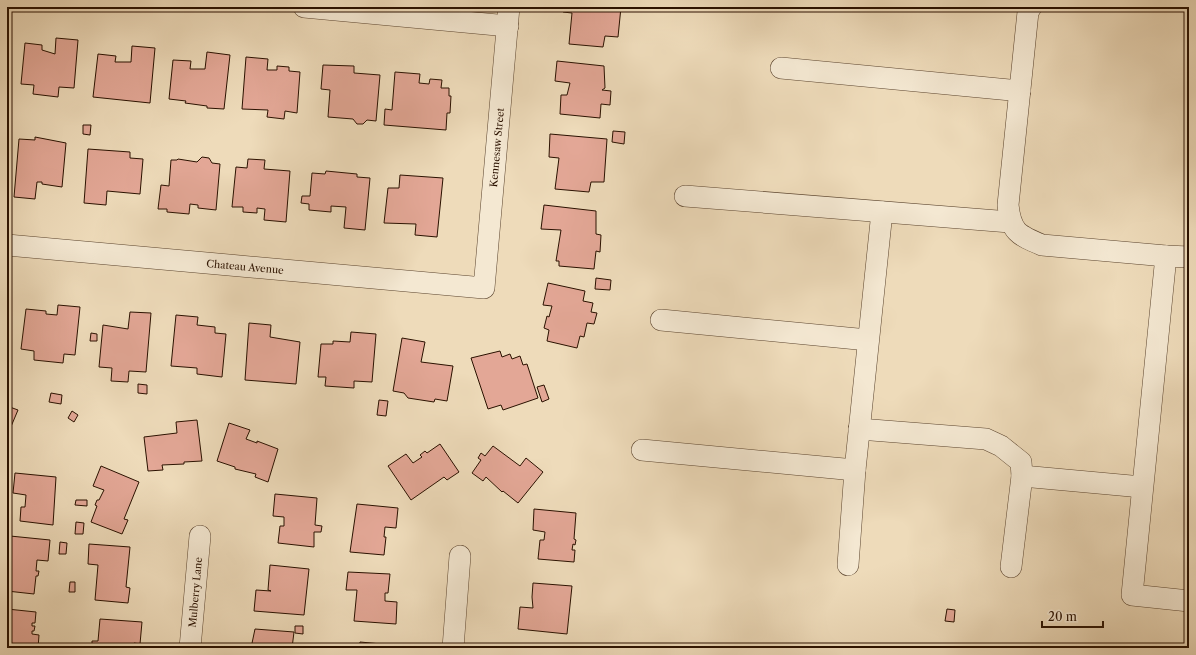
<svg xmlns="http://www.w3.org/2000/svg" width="1196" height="655" font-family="'Libre Caslon Text',serif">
<rect width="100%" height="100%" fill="#eedbba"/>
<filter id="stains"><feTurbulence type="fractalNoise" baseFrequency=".005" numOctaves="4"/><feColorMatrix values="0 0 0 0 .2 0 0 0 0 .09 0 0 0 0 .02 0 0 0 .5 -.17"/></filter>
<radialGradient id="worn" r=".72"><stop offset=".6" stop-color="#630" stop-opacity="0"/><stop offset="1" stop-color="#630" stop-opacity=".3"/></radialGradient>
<path fill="#e3a796" stroke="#2a1100" d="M563 7H621L618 37 605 36 603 47 569 44 572 13 563 12Z
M56 38 78 40 74 88 59 87 58 97 33 94 34 85 21 84 25 43 42 45V50L55 54Z
M132 46 155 48 150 103 93 97 98 54 116 56 115 62H131Z
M207 52 230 55 224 109 207 108V106L185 103 186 101 169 99 173 60 191 61 190 69H205Z
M246 57 268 59 267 70H277V66L289 67V71L300 72 297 113 285 111 284 119 267 117 268 110 242 109Z
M557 61 604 66 605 88 602 90 611 91 610 105 601 104 600 118 560 114 561 95H567L570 83 555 81Z
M323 65 354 66V73L380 75 376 121 367 120 363 124H357L353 119 328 117 330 90 321 89Z
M395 72 420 74 419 83 429 84 430 79 442 80 441 88H449V96H451L450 113H447L446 130 384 125 385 109 392 110Z
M83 125H91L90 135 83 134Z
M613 131 625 132 624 144 612 142Z
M550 134 607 139 604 182H591L589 192 555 189 559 158 549 157Z
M35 137 66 143 62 187 42 184V182H37L35 199 14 197 19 139 35 140Z
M88 149 130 152V158L143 159 140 194 107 191 106 205 84 203Z
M202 157 209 158 212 163 220 164 216 210 198 208V205L190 204 189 214 167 212V209H158L161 185 169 186 171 160H177L178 159 197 162Z
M248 159 265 160 264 169 290 171 286 222 264 220 265 209 257 208V213L243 212V207H232L236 167 247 168Z
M326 171 357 174V177L370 178 365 230 344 228 346 207 331 206V212L309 210V204L301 203 302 196H310L312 173 325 174Z
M400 175 443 178 437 237 415 235 416 224 384 223 388 188H399Z
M544 205 596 211V234L601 235 600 252 596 251 594 269 559 266V261H556L561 230 541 229Z
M596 278 611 280 610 290 595 289Z
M548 283 585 291 583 301 593 303 591 312 597 313 594 324 587 323 584 337 580 336 577 348 547 341 549 330 544 328 547 316 549 317 552 306 543 305Z
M7 304H9L7 326Z
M58 305 80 307 75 355 64 354 63 363 34 360V351L21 349 26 309 46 311V314L57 315Z
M130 312 151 313 146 372 129 371 128 382 111 381 112 368 99 367 103 325 128 329Z
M176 315 198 317 197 325 215 327V333L226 334 222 377 197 374V368L171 366Z
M249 323 271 325 270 337 300 342 296 384 245 380Z
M351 332 376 334 372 382 354 381V388L325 386 326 377H318L321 344H333V341L350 342Z
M91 333 97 334V341H90Z
M402 338 425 342 421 362 453 366 447 401 435 399 434 402 408 398 404 393 393 391Z
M500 351 502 357 510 354 512 359 520 356 523 365 527 364 538 398 503 410 501 405 488 409 471 358Z
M138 384 147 385V394L138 393Z
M544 385 549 399 542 402 537 387Z
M51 393 62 395 61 404 49 402Z
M379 400 388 401 386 416 377 415Z
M7 406 18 410 7 436Z
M72 411 78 415 74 422 68 418Z
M197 420 202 461 184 462V464L162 465 163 470 148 471 144 437 177 433 176 422Z
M229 423 250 430 246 439 257 443V441L278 449 268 482 255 477 256 474 235 469V467L217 461Z
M440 444 459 472 447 480 444 477 411 500 388 466 406 454 413 463 422 457 420 455 425 451 427 453Z
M493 446 520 466 526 458 543 472 518 503 503 491 502 492 486 477 483 481 472 473 481 460 478 458 481 453 485 456Z
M101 466 139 482 124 519 128 520 122 534 91 522 97 506 95 505 97 500H99L104 490 93 486Z
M15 473 56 477 53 525 20 521 21 507H25L26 495 13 493Z
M275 494 317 498 315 525 322 526 321 532H314V547L278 543 280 526H284V517L273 516Z
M76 500H87V506L75 505Z
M357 504 398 508 396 528 385 527 384 537H386L384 555 350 552Z
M534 509 576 513 574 539 576 540 575 545 573 544 572 550H575L574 562 538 559 540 540H544L545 532 533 530Z
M76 522 84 523 83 534H75Z
M10 536 50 540 48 561 37 560 36 571H39L38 576H36L34 594 7 591V554Z
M60 542 67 543 66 554H59Z
M89 544 130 547 126 587 130 588 128 603 95 600 98 565 88 564Z
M270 565 309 569 304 615 254 611 256 590 271 591 268 590Z
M348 572 390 574 388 593H385V601L397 602 396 624 354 621 357 590H346Z
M70 582H75V592H69Z
M533 583 572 586 567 634 518 629 520 607 533 608 532 597Z
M7 609 36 612 35 623H32V626H35L34 631H32V634L39 635 38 648H7Z
M947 609 955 610 954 622 945 621Z
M100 619 142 622 140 644 134 643V647L136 648H92V641H98Z
M295 626H303V634L295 633Z
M255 629 294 632 292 648H251Z
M360 642 403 646V648H359Z"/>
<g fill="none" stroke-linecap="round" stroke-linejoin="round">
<defs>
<g id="minor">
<path d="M304 7 508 26"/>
<path d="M1031 7 1028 12 1008 205C1011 232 1018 235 1042 245L1166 256"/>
<path d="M781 68 1020 91"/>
<path d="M685 196 1010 222"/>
<path id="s1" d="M7 245 484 288 509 7"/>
<path d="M1189 257 1166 256 1132 595 1189 601"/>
<path d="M661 320 868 340"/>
<path d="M859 429 986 439 1001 446 1021 462 1022 476 1011 567"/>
<path d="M642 450 855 470"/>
<path d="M1022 476 1142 487"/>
<path d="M848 565 855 470 882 212"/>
<path id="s2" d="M190 648 200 536"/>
<path d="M453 648 460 556"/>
</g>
</defs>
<use href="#minor" stroke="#5b442e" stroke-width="22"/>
<use href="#minor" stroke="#f4e8d2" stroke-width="21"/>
</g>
<g text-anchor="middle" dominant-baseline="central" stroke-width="3" stroke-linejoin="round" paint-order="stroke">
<g font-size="10" fill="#2a1100" stroke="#f4e8d2">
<text stroke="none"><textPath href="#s1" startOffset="620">Kennesaw Street</textPath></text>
<text stroke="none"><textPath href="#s1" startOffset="239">Chateau Avenue</textPath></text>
<text stroke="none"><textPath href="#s2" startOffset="56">Mulberry Lane</textPath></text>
</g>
</g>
<rect width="1196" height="655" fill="none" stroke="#eedbba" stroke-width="24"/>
<rect x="8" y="8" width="1180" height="639" fill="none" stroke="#2a1100" stroke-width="2"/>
<rect x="12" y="12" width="1172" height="631" fill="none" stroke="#2a1100"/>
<path d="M1042 621v6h61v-6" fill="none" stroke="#2a1100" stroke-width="2"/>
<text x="1048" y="621" font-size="12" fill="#2a1100" stroke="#f4e8d2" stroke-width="3" paint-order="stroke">20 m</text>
<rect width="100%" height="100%" filter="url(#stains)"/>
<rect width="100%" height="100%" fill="url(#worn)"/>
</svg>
